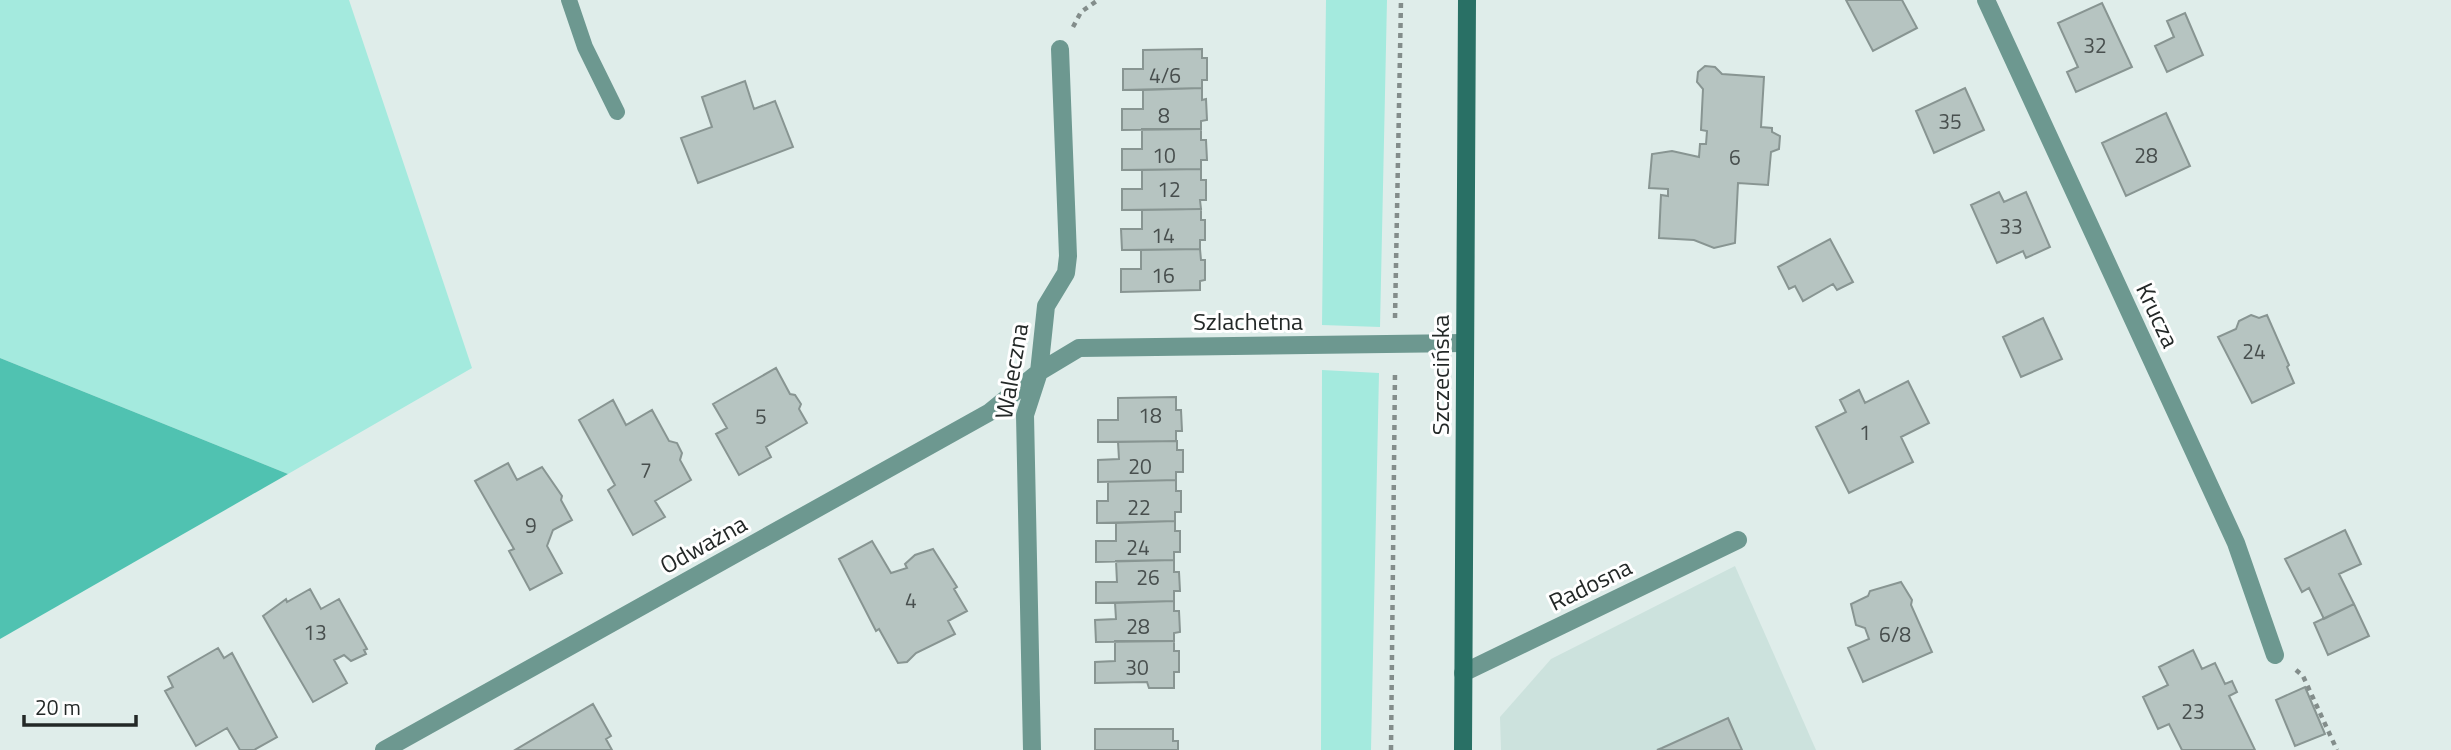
<svg xmlns="http://www.w3.org/2000/svg" width="2451" height="750" viewBox="0 0 2451 750" font-family="'Titillium Web',sans-serif">
  <style>
    .built { fill: #cce2dd }
    .green { fill: #a4eade }
    .forest { fill: #50c2b1 }
    .building { fill: #b6c4c1; stroke: #889592; stroke-width: 2 }
    .lines { fill: none; stroke-linecap: round; stroke-linejoin: round }
    .path { stroke: #838d8b; stroke-width: 4.5; stroke-dasharray: 5 5; stroke-linecap: butt }
    .service { stroke: #6d9890; stroke-width: 16 }
    .minor { stroke: #6d9890; stroke-width: 18 }
    .secondary { stroke: #297065; stroke-width: 18 }
    .labels { text-anchor: middle; dominant-baseline: central; stroke-width: 6; stroke-linejoin: round; paint-order: stroke }
    .number-label { font-size: 21px; fill: #484f4e }
    .street-label { font-size: 24px; fill: #232827; stroke: #fff }
  </style>
  <rect width="100%" height="100%" fill="#dfedea"/>
  <!-- built -->
  <path class="built" d="M1735 566 1816 750H1501L1500 717 1551 659Z"/>
  <!-- green -->
  <path class="green" d="M0 0H349L472 368 288 474 0 358Z
    M1326 0H1387L1380 327 1322 325Z
    M1322 370 1379 373 1371 750H1321Z"/>
  <!-- forest -->
  <path class="forest" d="M0 358 288 474 0 639Z"/>
  <!-- building -->
  <path class="building" d="M1846 0H1902L1917 28 1873 51Z
    M2102 3 2132 67 2076 92 2067 72 2078 67 2058 23Z
    M2185 13 2203 55 2167 72 2155 46 2174 37 2167 21Z
    M1202 49V58H1207V80H1202V88L1123 90V69H1143V50Z
    M1705 66 1715 67 1722 74 1764 77 1761 127 1772 128V132L1780 136 1779 149 1771 152 1768 185 1738 183 1735 243 1714 248 1694 240 1659 238 1661 195 1668 196V189L1649 188 1652 154 1672 151 1699 157 1700 144H1706L1707 131 1701 130 1703 89 1697 82 1698 72Z
    M745 81 754 109 775 101 793 147 698 183 681 138 712 127 702 97Z
    M1202 88V100L1206 99 1207 120 1201 121V129L1122 130V109H1143V90Z
    M1965 88 1984 130 1934 153 1916 111Z
    M2166 113 2190 166 2126 196 2102 143Z
    M1142 129H1201V140H1206L1207 160H1201V169L1122 170V149H1142Z
    M1201 169V180H1206V200H1200L1201 209 1122 210V189H1142V170Z
    M1999 192 2004 202 2026 192 2050 247 2026 258 2023 251 1997 263 1971 205Z
    M1201 209V220H1205V240H1200V249L1122 250 1121 229H1142V210Z
    M1830 239 1853 282 1837 290 1833 284 1803 301 1795 286 1789 289 1778 267Z
    M1200 249 1201 260H1205V280L1200 281V290L1121 292V269H1141V250Z
    M2251 315 2259 318 2267 315 2289 365 2287 367 2294 383 2252 403 2218 337 2236 329 2239 321Z
    M2043 318 2062 359 2021 377 2003 337Z
    M776 368 790 394 795 395 801 404 799 409 807 423 766 447 771 457 739 475 716 434 727 428 713 404Z
    M1908 381 1929 423 1901 437 1913 462 1849 493 1816 427 1846 412 1840 400 1859 390 1865 403Z
    M1176 397V410H1181L1182 431H1176V441L1098 442V420H1118V398Z
    M613 400 626 425 652 410 669 441 677 443 682 453 680 460 691 480 655 501 665 517 633 535 608 490 615 485 579 420Z
    M1177 441V450H1183V472H1176V480L1098 482V460L1119 459 1118 442Z
    M508 463 517 480 542 467 562 496 561 500 572 520 553 530 547 546 562 573 530 590 509 551 514 549 475 481Z
    M1176 480V491H1181V512H1175V521L1097 523V501H1108V482H1098Z
    M1175 521V531H1180V552H1174V560L1096 562V541H1116V523Z
    M2345 530 2361 564 2339 574 2354 604 2324 619 2309 588 2302 592 2285 559Z
    M872 541 891 573 907 568 905 564 915 555 933 549 957 587 954 589 967 611 948 621 955 634 916 653 907 662 898 663 879 629 876 631 839 559Z
    M1174 560V572H1179L1180 591H1174V601L1096 603V582H1117L1116 561Z
    M1901 582 1912 600 1911 605 1932 652 1863 682 1848 648 1869 639 1865 628 1856 625 1851 604 1868 596 1870 591Z
    M310 589 321 609 339 599 367 649 364 650 366 654 351 661 344 655 334 660 347 683 313 702 263 616 286 599 287 602Z
    M1174 601V611H1179L1180 632 1174 633V641L1096 642 1095 620 1116 619 1115 603Z
    M2354 604 2369 636 2328 655 2314 623Z
    M1115 641H1174V651H1179V672H1174V688H1149L1147 682 1095 683V662L1115 661Z
    M218 648 224 658 232 653 277 737 254 750H240L227 728 196 746 165 691 173 687 168 677Z
    M2193 650 2202 669 2215 663 2225 684 2232 681 2237 692 2229 696 2255 750H2182L2169 724 2158 729 2143 697 2168 685 2159 667Z
    M2305 687 2325 734 2295 746 2276 700Z
    M593 704 611 736 606 739 612 750H515Z
    M1728 718 1742 750H1657L1662 748Z
    M1095 729H1173V741H1178V750H1095Z"/>
  <g class="lines">
    <!-- path -->
    <path class="path" d="M1073 27 1081 12 1098 0
      M1395 318 1401 0
      M2296 670 2303 676 2337 750
      M1391 750 1395 372"/>
    <!-- service -->
    <path class="service" d="M569 0 585 47 617 112"/>
    <!-- minor -->
    <path class="minor" d="M1986 0 2236 543 2275 655
      M1463 673 1738 540
      M384 750 990 412 1039 372 1079 348 1464 343
      M1032 750 1025 415 1039 372 1046 306 1066 273 1068 256 1060 49"/>
    <!-- secondary -->
    <path class="secondary" d="M1463 750 1467 0"/>
  </g>
  <g class="labels">
    <!-- number labels -->
    <g class="number-label">
      <text x="2095" y="45">32</text>
      <text x="1165" y="75">4/6</text>
      <text x="1164" y="115">8</text>
      <text x="1950" y="121">35</text>
      <text x="1164" y="155">10</text>
      <text x="2146" y="155">28</text>
      <text x="1735" y="157">6</text>
      <text x="1169" y="189">12</text>
      <text x="2011" y="226">33</text>
      <text x="1163" y="235">14</text>
      <text x="1163" y="275">16</text>
      <text x="2254" y="351">24</text>
      <text x="1150" y="415">18</text>
      <text x="761" y="416">5</text>
      <text x="1865" y="432">1</text>
      <text x="1140" y="466">20</text>
      <text x="646" y="470">7</text>
      <text x="1139" y="507">22</text>
      <text x="531" y="525">9</text>
      <text x="1138" y="547">24</text>
      <text x="1148" y="577">26</text>
      <text x="911" y="600">4</text>
      <text x="1138" y="626">28</text>
      <text x="315" y="632">13</text>
      <text x="1895" y="634">6/8</text>
      <text x="1137" y="667">30</text>
      <text x="2193" y="711">23</text>
    </g>
    <!-- street labels -->
    <g class="street-label">
      <text transform="translate(2158 315) rotate(65)">Krucza</text>
      <text x="1248" y="321">Szlachetna</text>
      <text transform="translate(1011 371) rotate(-80)">Waleczna</text>
      <text transform="translate(1440 375) rotate(-90)">Szczecińska</text>
      <text transform="translate(703 544) rotate(-29)">Odważna</text>
      <text transform="translate(1590 584) rotate(-26)">Radosna</text>
    </g>
  </g>
  <!-- scale -->
  <path d="M24 715v10h112v-10" fill="none" stroke="#232827" stroke-width="3.5"/>
  <text x="35" y="715" font-size="21" fill="#232827" stroke="#ffffff" stroke-width="5" paint-order="stroke">20 m</text>
</svg>
